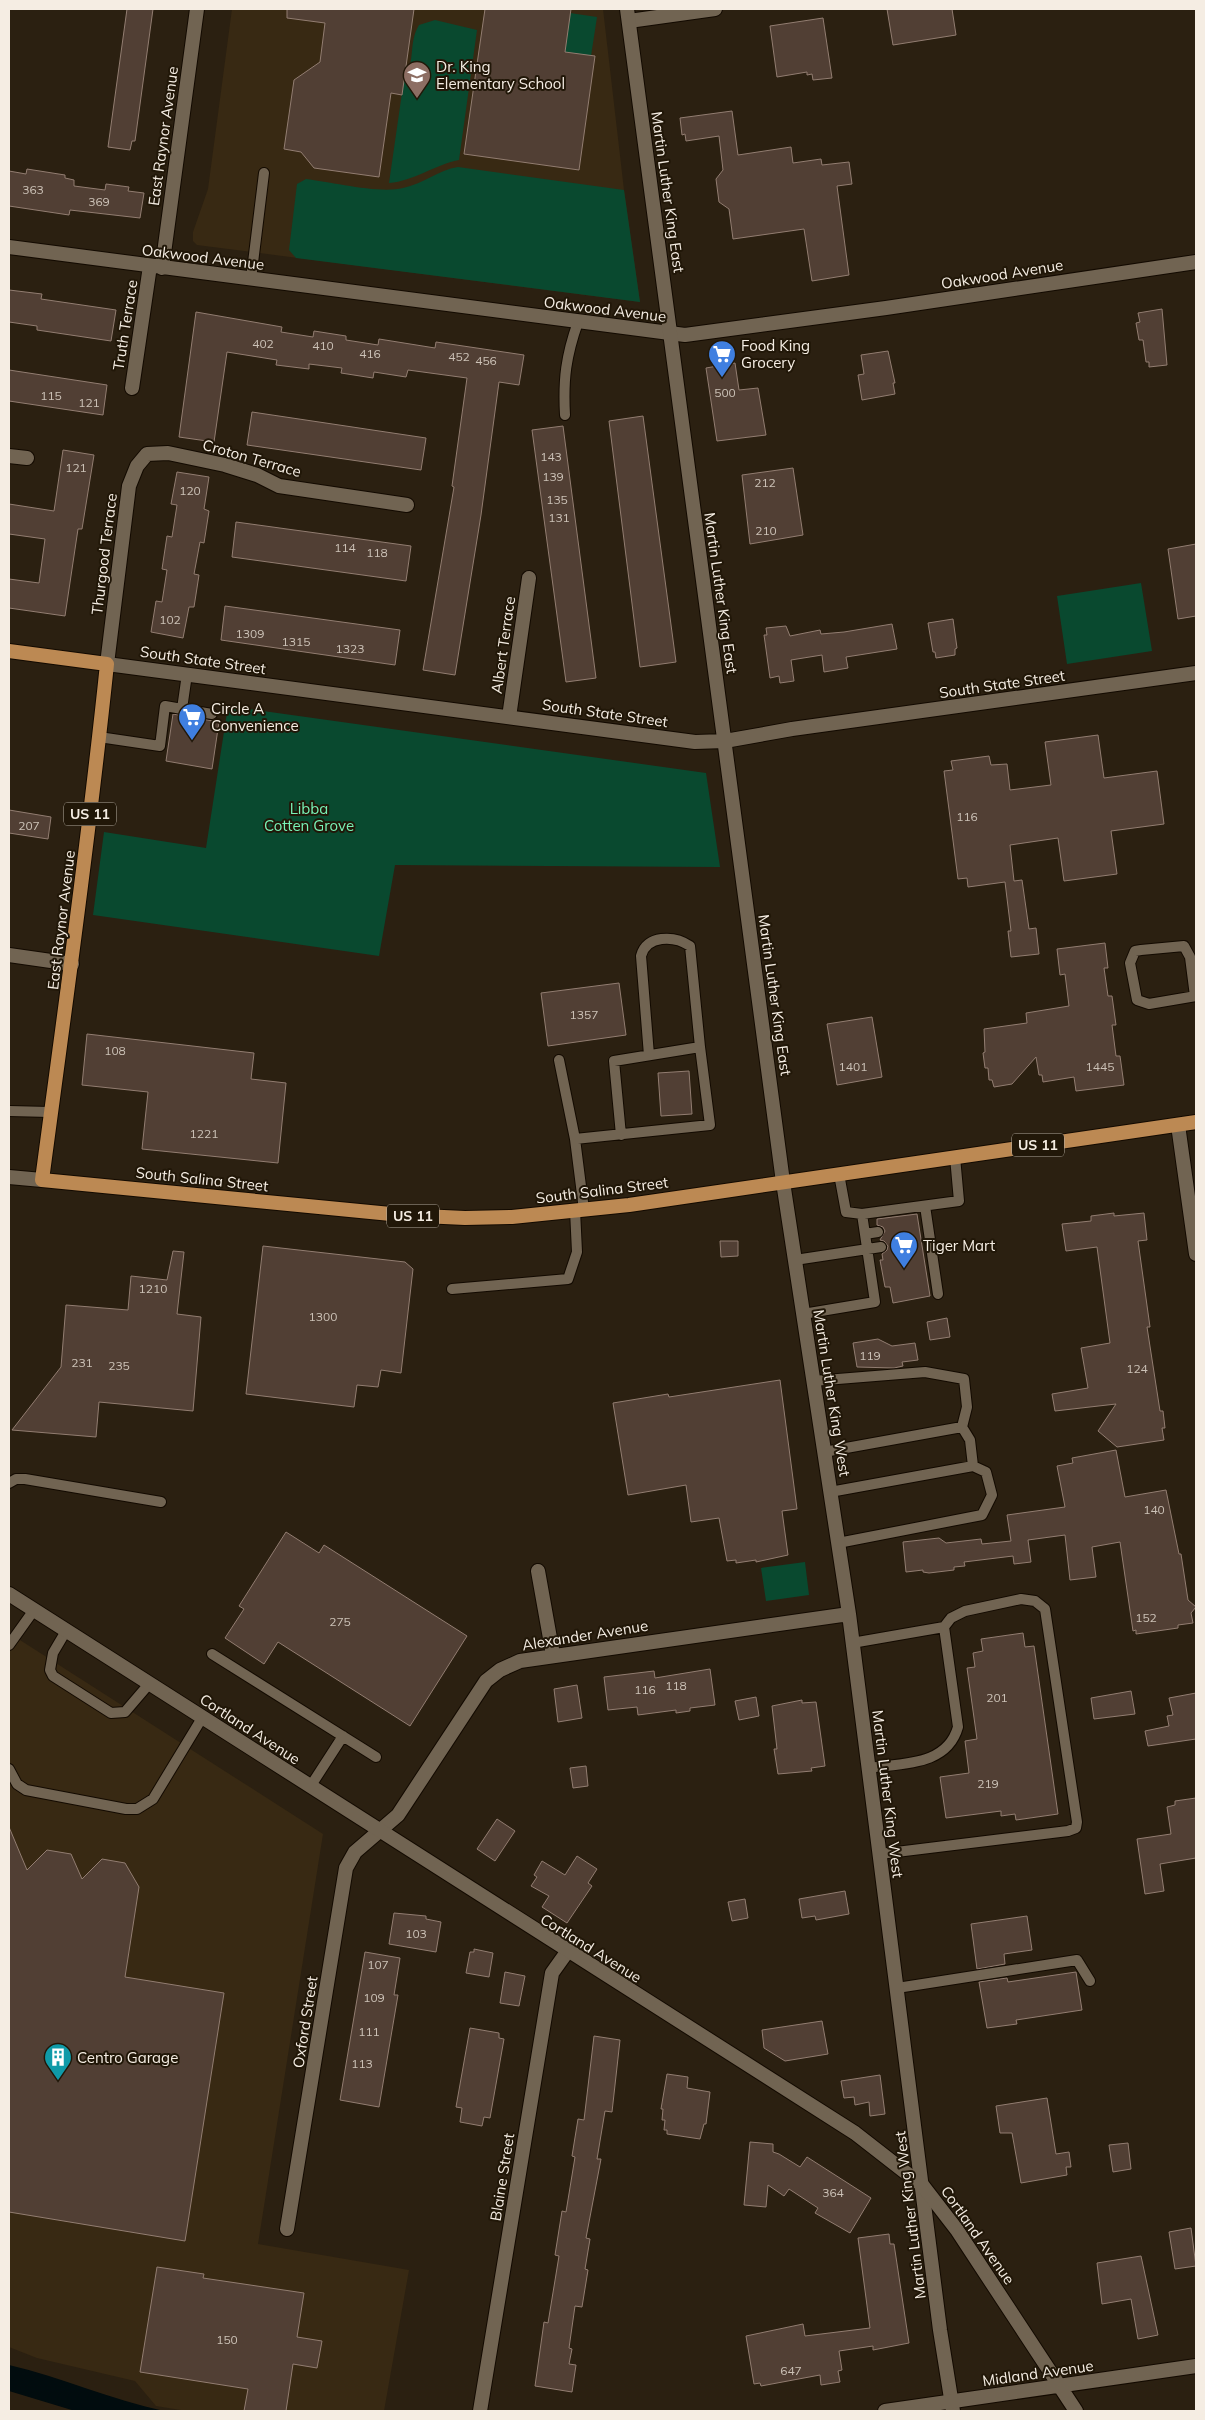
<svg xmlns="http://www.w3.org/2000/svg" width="1205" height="2420" viewBox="0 0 1205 2420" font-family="Mulish,sans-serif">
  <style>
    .built { fill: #382913 }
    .green { fill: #09492f }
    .water { fill: #010c0e }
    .building { fill: #513f34; stroke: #927d71 }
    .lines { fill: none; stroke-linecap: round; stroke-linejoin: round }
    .service-casing { stroke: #130a00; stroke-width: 12 }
    .minor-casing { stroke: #130a00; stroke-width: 16 }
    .tertiary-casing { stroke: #130a00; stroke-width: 16 }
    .secondary-casing { stroke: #130a00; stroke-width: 16 }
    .primary-casing { stroke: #130a00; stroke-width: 16 }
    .service { stroke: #716452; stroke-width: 10 }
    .minor { stroke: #716452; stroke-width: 14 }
    .tertiary { stroke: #716452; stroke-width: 14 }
    .secondary { stroke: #716452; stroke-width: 14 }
    .primary { stroke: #bc8953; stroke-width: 14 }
    .labels { text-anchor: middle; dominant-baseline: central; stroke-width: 4; stroke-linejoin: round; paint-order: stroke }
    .number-label { font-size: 12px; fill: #ccc2b7 }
    .shield { fill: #211708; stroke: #b5ada1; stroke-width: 1 }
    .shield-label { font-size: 14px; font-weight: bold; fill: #f5ede3 }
    .poi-label { font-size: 15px; fill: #f5ede3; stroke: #211708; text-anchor: start }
    .street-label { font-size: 15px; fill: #f5ede3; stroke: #211708 }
    .park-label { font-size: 15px; fill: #78f2b7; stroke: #211708 }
  </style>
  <rect width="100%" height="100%" fill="#2b2011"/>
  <!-- built -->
  <path class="built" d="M232 9H603L624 190 640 302 197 245 193 241V232L208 189Z
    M9 1633 323 1834 258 2244 409 2270 384 2411H187L156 2406 135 2381 37 2358 9 2347Z"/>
  <!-- green -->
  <path class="green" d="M570 13 597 17 591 56 565 52Z
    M435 20 477 30 459 160C434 165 414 181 389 183L404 79C416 62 408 43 419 25Z
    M458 167 624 190 640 302 296 258 289 250 297 184 306 179C332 182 379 194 403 188 423 184 438 170 458 167Z
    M1141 583 1152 651 1067 664 1057 596Z
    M228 706 706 773 720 867 395 865 379 956 93 915 104 832 206 848Z
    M805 1562 809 1595 766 1601 761 1568Z"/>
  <!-- water -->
  <path class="water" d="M9 2365C62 2377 111 2400 164 2411H75L9 2391Z"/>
  <!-- building -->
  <path class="building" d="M127 9H153L135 141H132L130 150 108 147Z
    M287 9H414L402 95 391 93 379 177 314 168 301 152 284 149 294 80 320 62 325 23 287 18Z
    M485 9H571L565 52 595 56 579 170 464 154Z
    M887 9H952L956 35 893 45Z
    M823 18 832 78 813 80 812 74 807 75V72L777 77 770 26Z
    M732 111 738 155 791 147 793 163 821 159 822 165 849 162 852 184 837 186 849 275 812 281 804 229 733 239 729 209 719 202 716 179 723 170 719 136 686 141 685 134 682 135 680 118Z
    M27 169 65 175V178L74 180V186L105 190 106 184 129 187 128 191 144 193 140 218 70 210 69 215 9 206V171L26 174Z
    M9 290 42 294 41 299 116 310 111 341 37 330V326L9 322Z
    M1162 309 1167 365 1149 367V362H1146L1143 340H1139L1136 323 1140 322 1138 313Z
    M196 312 282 327 281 332 313 337 314 331 346 336V340L378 345 379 339 435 348 436 342 524 355 519 385 499 382 481 515 455 675 423 670 454 487 452 486 467 378 408 370 406 377 374 372 373 378 341 373 342 368 309 364V369L276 365 277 360 227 352 214 442 179 437Z
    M888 351 895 383H893L895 394 862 400 858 375 864 374 861 355Z
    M735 363 739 390 758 388 766 435 717 441 706 368Z
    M9 370 107 385 103 415 9 401Z
    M252 412 426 438 421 470 247 445Z
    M643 416 676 662 640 667 609 421Z
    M563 426 596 678 566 682 532 430Z
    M63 450 94 455 82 529H78L65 616 9 608V579L39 583 45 539 9 534V504L54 511Z
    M793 468 803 535 750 544 742 475Z
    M177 472 209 477 204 509 209 511 204 543 200 542 194 574 199 575 194 607H189L183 638 151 632 156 601 162 602 167 570 162 569 167 536 172 537 177 505 171 504Z
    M236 522 411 546 406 581 232 557Z
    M1196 544V616L1178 619 1168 549Z
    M225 606 400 630 395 665 221 640Z
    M953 619 957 648 955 649V655L936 658 935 652H933L928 623Z
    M892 624 897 649 846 657 848 668 824 672 822 655 791 660 794 681 780 683 779 676 770 678 764 635H767L766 628 786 626 790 636 820 630 821 634 844 632Z
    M173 714 219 722 212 769 166 761Z
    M1098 735 1104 778 1157 771 1164 824 1111 831 1117 874 1064 881 1058 838 1010 845 1014 881 1022 880 1029 929 1036 928 1039 954 1011 957 1008 931H1011L1005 882 968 887 967 878 958 879 944 771 953 770 951 761 989 756 991 765 1007 764 1010 790 1051 785 1045 742Z
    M9 810 51 817 48 839 9 833Z
    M1105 943 1108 968H1104L1108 996H1112L1116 1025H1112L1116 1056H1120L1124 1085 1076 1091 1074 1077 1043 1082 1042 1075H1039L1036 1057 1012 1084 994 1087 992 1080H989L988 1068H985L983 1053 985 1052 984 1029 1027 1023 1026 1013 1069 1006 1065 974 1060 975 1057 949Z
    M619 983 626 1035 548 1046 541 993Z
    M872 1017 882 1077 837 1085 827 1024Z
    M87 1034 254 1053 251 1079 286 1083 278 1163 142 1149 148 1092 82 1085Z
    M689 1071 692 1114 661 1116 658 1073Z
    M1114 1213V1216L1144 1213 1147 1240 1138 1241 1150 1327H1147L1160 1411H1163L1165 1428H1162L1164 1440 1117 1447 1098 1431 1116 1404 1055 1411 1052 1394 1088 1388 1081 1348 1110 1343 1097 1247 1066 1251 1062 1224 1091 1221V1216Z
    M917 1214 930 1296 893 1303 890 1287H885L880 1260H883L882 1254 887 1250 888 1246 884 1241 880 1240 885 1231 883 1227 877 1225V1219Z
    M720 1241H738V1256L721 1257Z
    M263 1246 405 1262 413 1269 401 1373 381 1370 378 1387 357 1385 354 1407 246 1394Z
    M173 1251 184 1252 177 1314 201 1317 193 1411 99 1402 96 1437 12 1430 61 1367 66 1305 128 1310 131 1276 167 1280Z
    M947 1318 950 1337 930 1340 927 1322Z
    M878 1339 892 1346 915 1343 918 1360 902 1362 903 1366 894 1368 857 1367 853 1343Z
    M780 1380 797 1509 782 1511 788 1555 756 1562V1560L736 1563V1560L727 1561 719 1518 691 1522 686 1485 628 1495 613 1403 668 1394 669 1397Z
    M1116 1450 1125 1497 1166 1490 1179 1554H1181L1188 1600 1196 1607 1191 1613 1193 1623 1178 1625V1628L1136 1634V1630L1133 1631 1120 1542 1092 1547 1096 1577 1070 1580 1065 1535 1028 1540 1031 1562 1014 1564 1013 1556 964 1562 965 1566 954 1567V1570L929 1573 923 1572V1570L906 1572 903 1542 939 1538 946 1543 981 1539 982 1544 1011 1541 1007 1515 1065 1507 1057 1466 1073 1463 1072 1458Z
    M286 1532 319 1553 324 1545 467 1636 410 1726 278 1642 264 1664 225 1638 244 1609 239 1606Z
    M1023 1633 1025 1647 1034 1646 1058 1814 1016 1820 1015 1814 1001 1816V1811L946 1818 940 1777 969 1773 965 1741 977 1739 967 1668 975 1667 973 1653 983 1651 981 1639Z
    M710 1669 715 1705 690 1708V1711L676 1713V1710L638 1715 637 1707 608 1710 604 1677 654 1671 655 1678Z
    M577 1685 582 1718 558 1722 554 1689Z
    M1131 1691 1135 1714 1094 1719 1091 1698Z
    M1196 1693V1739L1148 1746 1145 1731 1169 1726 1167 1716 1173 1715 1169 1698Z
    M756 1697 759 1716 739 1720 735 1701Z
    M802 1700V1703L816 1702 825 1766 811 1768 812 1771 778 1774 774 1749H777L772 1706Z
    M586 1766 588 1786 573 1788 570 1768Z
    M1196 1798V1858L1160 1864 1164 1891 1145 1894 1137 1839 1171 1834 1167 1807 1175 1805V1801Z
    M497 1819 515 1831 495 1861 477 1849Z
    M9 1827 27 1870 47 1850 71 1854 82 1879 102 1859 125 1863 139 1887 125 1977 224 1993 185 2241 9 2212Z
    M577 1856 597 1869 588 1883 592 1886 567 1923 542 1907 549 1896 531 1886 537 1877 534 1875 542 1861 565 1875Z
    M845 1891 849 1914 816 1920 815 1916 802 1918 799 1899Z
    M745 1899 748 1918 732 1921 728 1902Z
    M394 1913 426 1916V1919L441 1922 436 1952 389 1944Z
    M1027 1916 1032 1950 1004 1954 1005 1964 977 1969 971 1924Z
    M474 1949 493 1953 489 1977 466 1973 470 1952H474Z
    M365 1952 400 1958 394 1995H398L379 2107 340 2100Z
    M505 1972 525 1976 519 2006 500 2003Z
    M1076 1972 1082 2010 1016 2020 1017 2024 987 2028 979 1982 1007 1978 1008 1982Z
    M822 2021 828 2054 785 2061 764 2048 762 2030Z
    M470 2028 499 2033V2038L504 2039 490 2118 484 2117 482 2126 460 2122 462 2108 456 2107Z
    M594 2036 620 2040 612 2112 605 2111 597 2159H601L586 2238 590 2239 585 2269 588 2270 582 2307 575 2306 569 2348 572 2349 569 2364 576 2365 572 2392 535 2386 544 2322 548 2323 559 2256 555 2255 562 2211 566 2212 575 2157 572 2156 578 2119 584 2120Z
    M667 2074 688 2077 687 2088 710 2092 706 2124H704L700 2139 667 2134V2130H664L665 2120H662L663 2109H661Z
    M880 2075 885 2114 870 2116 869 2102 855 2105 854 2097 844 2098 841 2081Z
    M1047 2098 1056 2154 1069 2152 1071 2167H1066L1067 2175 1021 2183 1012 2133H1000L996 2106Z
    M750 2142 773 2144V2152L779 2154 800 2167 807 2157 871 2198 850 2233 815 2213 818 2208 789 2189 784 2196 768 2185 766 2207 744 2205Z
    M1128 2143 1131 2169 1113 2172 1109 2145Z
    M1191 2228 1196 2266 1175 2269 1169 2232Z
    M889 2234 890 2244H894L909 2343 873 2350V2346L839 2351 842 2370 838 2371 840 2382 821 2385 820 2375 761 2386 760 2383 754 2384 746 2336 803 2324 805 2336 870 2328 858 2238Z
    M1141 2256 1158 2335 1138 2339 1131 2299 1102 2304 1097 2263Z
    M157 2267 204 2274 203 2278 304 2293 297 2337 322 2341 317 2368 293 2364 286 2411H244L248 2389 140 2372Z"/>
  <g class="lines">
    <!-- service casing -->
    <g class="service-casing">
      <path id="service" d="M251 279 264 173
        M565 415C563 379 566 356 578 322
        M182 709 212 714
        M99 737 160 746 165 706 182 709 187 674
        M1195 996 1190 957 1184 946 1141 950 1135 951 1130 963 1137 1000 1149 1004 1196 996
        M649 1055 641 956C646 935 674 935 690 946L700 1047
        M559 1060 575 1139 584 1210
        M9 1111 50 1112
        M575 1139 710 1125 700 1047 614 1061 621 1135
        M839 1174 846 1212 862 1214
        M925 1206 938 1294
        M865 1234 878 1232
        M795 1260 881 1247
        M452 1289 568 1279 577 1252 575 1210
        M803 1314 875 1302 862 1214 959 1201 955 1157
        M813 1381 925 1372 964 1379 967 1407 962 1427
        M824 1452 962 1427 970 1440 973 1466
        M9 1483 16 1479H25L161 1502
        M830 1492 973 1466 986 1472 992 1495 982 1515 838 1543
        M66 1631 53 1653 50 1670 53 1676 111 1713 125 1712 149 1684
        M852 1643 944 1627
        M9 1645 34 1610
        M212 1654 376 1757
        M868 1768C903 1763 947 1766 958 1727L944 1627 951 1618 965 1611 1021 1599 1035 1601 1045 1609 1077 1822 1076 1828 1068 1831 880 1854
        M9 1769 17 1784 26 1790 126 1809H137L153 1799 202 1718
        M310 1787 343 1736
        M897 1988 1077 1960 1090 1981"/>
    </g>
    <!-- minor casing -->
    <g class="minor-casing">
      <path id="minor" d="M629 21 715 9
        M9 247 685 335 886 308 1196 262
        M162 268 197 9
        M132 388 150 266
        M9 456 27 458
        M107 664 129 486 137 466 147 454 168 453 225 465 257 475 279 486 407 505
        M509 717 529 578
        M9 955 72 964
        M1178 1125 1196 1254
        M783 1182 849 1614 940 2330 953 2411
        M538 1571 553 1655
        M287 2229 346 1868 355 1852 398 1815 486 1681 500 1670 520 1661 849 1614
        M480 2411 552 1973 567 1952"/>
    </g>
    <!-- tertiary casing -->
    <g class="tertiary-casing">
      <path id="tertiary" d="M627 9 783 1182
        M107 664 695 742 725 741 792 729 1196 673
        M9 1594 855 2133 923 2186 957 2230 1076 2411
        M885 2411 1196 2366"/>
    </g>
    <!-- secondary casing -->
    <g class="secondary-casing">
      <path id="secondary" d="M9 1177 42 1180"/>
    </g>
    <!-- primary casing -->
    <g class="primary-casing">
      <path id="primary" d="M9 651 107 664C89 836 65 1008 42 1180L401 1215 465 1218 512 1217 629 1205 1196 1122"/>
    </g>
    <!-- service -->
    <use href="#service" class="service"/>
    <!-- minor -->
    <use href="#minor" class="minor"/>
    <!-- tertiary -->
    <use href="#tertiary" class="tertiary"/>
    <!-- secondary -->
    <use href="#secondary" class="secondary"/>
    <!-- primary -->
    <use href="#primary" class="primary"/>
  </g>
  <!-- icons -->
  <defs>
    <g id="school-pin" transform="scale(1.4375)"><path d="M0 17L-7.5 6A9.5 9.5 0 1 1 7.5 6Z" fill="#8d6e63" stroke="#211708"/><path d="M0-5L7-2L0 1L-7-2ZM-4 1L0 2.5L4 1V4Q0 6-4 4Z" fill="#fff"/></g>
    <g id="supermarket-pin" transform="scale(1.4375)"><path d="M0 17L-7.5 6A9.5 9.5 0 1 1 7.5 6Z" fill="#3f7fe0" stroke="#211708"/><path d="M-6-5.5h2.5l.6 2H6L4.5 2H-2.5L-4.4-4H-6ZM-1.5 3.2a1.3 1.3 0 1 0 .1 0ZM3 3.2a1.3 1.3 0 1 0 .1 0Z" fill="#fff"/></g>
    <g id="building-pin" transform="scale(1.4375)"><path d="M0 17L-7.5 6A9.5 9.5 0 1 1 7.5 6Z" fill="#0f9aa8" stroke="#211708"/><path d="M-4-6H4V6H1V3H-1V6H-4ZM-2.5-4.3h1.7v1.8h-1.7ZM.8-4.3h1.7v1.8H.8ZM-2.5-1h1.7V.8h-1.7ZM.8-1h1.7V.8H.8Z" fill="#fff"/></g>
  </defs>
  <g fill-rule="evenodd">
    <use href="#school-pin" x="417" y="75"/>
    <use href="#supermarket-pin" x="722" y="354"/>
    <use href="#supermarket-pin" x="192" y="717"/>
    <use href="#supermarket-pin" x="904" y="1245"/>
    <use href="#building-pin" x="58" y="2057"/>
  </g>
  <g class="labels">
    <!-- number labels -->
    <g class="number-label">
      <text x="33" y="189">363</text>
      <text x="99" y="201">369</text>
      <text x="263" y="343">402</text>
      <text x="323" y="345">410</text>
      <text x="370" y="353">416</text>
      <text x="459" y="356">452</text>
      <text x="486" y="360">456</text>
      <text x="725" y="392">500</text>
      <text x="51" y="395">115</text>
      <text x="89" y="402">121</text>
      <text x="551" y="456">143</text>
      <text x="76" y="467">121</text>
      <text x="553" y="476">139</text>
      <text x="765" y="482">212</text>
      <text x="190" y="490">120</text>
      <text x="557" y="499">135</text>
      <text x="559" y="517">131</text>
      <text x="766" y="530">210</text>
      <text x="345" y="547">114</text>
      <text x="377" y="552">118</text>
      <text x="170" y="619">102</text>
      <text x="250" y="633">1309</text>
      <text x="296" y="641">1315</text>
      <text x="350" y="648">1323</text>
      <text x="967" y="816">116</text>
      <text x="29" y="825">207</text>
      <text x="584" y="1014">1357</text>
      <text x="115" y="1050">108</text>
      <text x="853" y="1066">1401</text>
      <text x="1100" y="1066">1445</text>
      <text x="204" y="1133">1221</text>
      <text x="153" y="1288">1210</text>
      <text x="323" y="1316">1300</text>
      <text x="870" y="1355">119</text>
      <text x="82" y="1362">231</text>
      <text x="119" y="1365">235</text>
      <text x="1137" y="1368">124</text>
      <text x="1154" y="1509">140</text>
      <text x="1146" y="1617">152</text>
      <text x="340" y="1621">275</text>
      <text x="676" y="1685">118</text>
      <text x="645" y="1689">116</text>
      <text x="997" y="1697">201</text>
      <text x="988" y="1783">219</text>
      <text x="416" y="1933">103</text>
      <text x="378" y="1964">107</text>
      <text x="374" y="1997">109</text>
      <text x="369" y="2031">111</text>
      <text x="362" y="2063">113</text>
      <text x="833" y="2192">364</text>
      <text x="227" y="2339">150</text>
      <text x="791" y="2370">647</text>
    </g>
    <!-- shield labels -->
    <g class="shield">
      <rect x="64" y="802.5" width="52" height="23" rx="4"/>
      <rect x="1012" y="1133.5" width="52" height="23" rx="4"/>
      <rect x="387" y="1204.5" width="52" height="23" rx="4"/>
    </g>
    <g class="shield-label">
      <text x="90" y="814">US 11</text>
      <text x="1038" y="1145">US 11</text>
      <text x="413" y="1216">US 11</text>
    </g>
    <!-- poi labels -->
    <g class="poi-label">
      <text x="436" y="66">Dr. King<tspan x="436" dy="17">Elementary School</tspan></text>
      <text x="741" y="345">Food King<tspan x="741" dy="17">Grocery</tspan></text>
      <text x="211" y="708">Circle A<tspan x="211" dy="17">Convenience</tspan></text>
      <text x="923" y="1245">Tiger Mart</text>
      <text x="77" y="2057">Centro Garage</text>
    </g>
    <!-- street labels -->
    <g class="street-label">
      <text transform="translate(163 136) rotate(-82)">East Raynor Avenue</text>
      <text transform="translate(668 192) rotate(82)">Martin Luther King East</text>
      <text transform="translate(203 257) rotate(7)">Oakwood Avenue</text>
      <text transform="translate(1002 274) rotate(-9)">Oakwood Avenue</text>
      <text transform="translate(605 309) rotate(7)">Oakwood Avenue</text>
      <text transform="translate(125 325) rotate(-81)">Truth Terrace</text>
      <text transform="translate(252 458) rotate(16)">Croton Terrace</text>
      <text transform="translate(104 554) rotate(-83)">Thurgood Terrace</text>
      <text transform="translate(721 593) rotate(82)">Martin Luther King East</text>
      <text transform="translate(503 645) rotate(-82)">Albert Terrace</text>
      <text transform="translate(203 660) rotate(8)">South State Street</text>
      <text transform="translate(1002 684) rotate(-8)">South State Street</text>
      <text transform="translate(605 713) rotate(8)">South State Street</text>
      <text transform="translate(61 920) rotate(-83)">East Raynor Avenue</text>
      <text transform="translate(775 995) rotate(82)">Martin Luther King East</text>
      <text transform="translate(202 1179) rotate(6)">South Salina Street</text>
      <text transform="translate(602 1190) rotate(-7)">South Salina Street</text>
      <text transform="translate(832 1393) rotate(81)">Martin Luther King West</text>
      <text transform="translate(585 1635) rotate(-9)">Alexander Avenue</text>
      <text transform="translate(250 1729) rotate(33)">Cortland Avenue</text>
      <text transform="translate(888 1794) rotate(83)">Martin Luther King West</text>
      <text transform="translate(591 1948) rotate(32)">Cortland Avenue</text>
      <text transform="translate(305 2022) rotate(-81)">Oxford Street</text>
      <text transform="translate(502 2177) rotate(-81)">Blaine Street</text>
      <text transform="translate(910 2215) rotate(-97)">Martin Luther King West</text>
      <text transform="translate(978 2235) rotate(55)">Cortland Avenue</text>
      <text transform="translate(1038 2373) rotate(-8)">Midland Avenue</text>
    </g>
    <!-- park labels -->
    <g class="park-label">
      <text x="309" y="808">Libba<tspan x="309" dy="17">Cotten Grove</tspan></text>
    </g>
  </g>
  <!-- border -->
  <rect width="1205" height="2420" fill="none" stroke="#f5ede3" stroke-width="20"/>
</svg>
